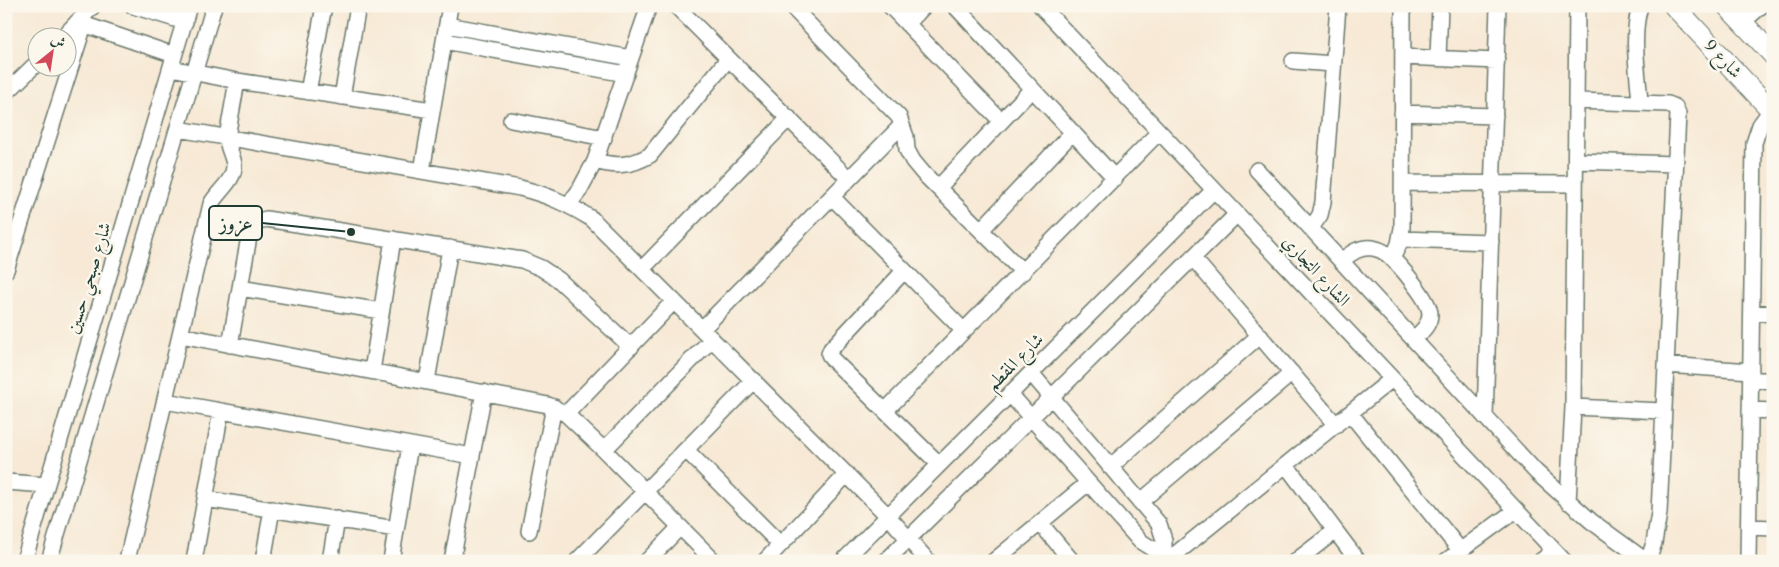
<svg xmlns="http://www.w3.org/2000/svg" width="1779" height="567" viewBox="0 0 1779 567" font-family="Cardo,Amiri,serif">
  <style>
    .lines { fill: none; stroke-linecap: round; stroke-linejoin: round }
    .minor-casing { stroke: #6b796c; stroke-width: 18 }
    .major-casing { stroke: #6b796c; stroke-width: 22 }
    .minor { stroke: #fff; stroke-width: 15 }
    .major { stroke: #fff; stroke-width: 20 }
    .labels { text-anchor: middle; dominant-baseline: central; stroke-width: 5; stroke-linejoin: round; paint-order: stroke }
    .street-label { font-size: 18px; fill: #1f3d34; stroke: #fbf7ec }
    .leader { fill: none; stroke: #1f3d34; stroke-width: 2 }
    .callout-dot { fill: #1f3d34; stroke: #fbf7ec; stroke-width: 2 }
    .callout { fill: #fbf7ec; stroke: #1f3d34; stroke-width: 2 }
    .callout-label { font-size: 19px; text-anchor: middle; font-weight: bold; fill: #1f3d34 }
  </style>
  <rect width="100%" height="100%" fill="#fbf7ec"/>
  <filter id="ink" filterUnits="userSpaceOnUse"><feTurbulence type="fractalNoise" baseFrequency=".02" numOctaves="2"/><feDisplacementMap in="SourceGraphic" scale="10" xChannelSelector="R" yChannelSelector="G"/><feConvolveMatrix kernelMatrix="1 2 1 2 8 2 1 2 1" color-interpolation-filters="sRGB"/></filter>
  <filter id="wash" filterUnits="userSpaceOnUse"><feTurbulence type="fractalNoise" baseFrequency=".0096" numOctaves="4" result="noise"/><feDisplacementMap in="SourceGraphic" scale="20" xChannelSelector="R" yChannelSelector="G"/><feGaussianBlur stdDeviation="1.12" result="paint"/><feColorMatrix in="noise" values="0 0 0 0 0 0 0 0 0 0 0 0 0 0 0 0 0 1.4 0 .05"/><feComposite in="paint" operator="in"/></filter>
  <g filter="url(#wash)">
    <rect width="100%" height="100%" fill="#f7e9d5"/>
  </g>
  <g filter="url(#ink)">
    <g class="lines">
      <!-- minor casing -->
      <g class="minor-casing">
        <path id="minor" d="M133 6 185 22
          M676 6 849 179
          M791 6 899 117 906 137 907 150 913 161 923 173 1023 272
          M890 6 1001 121
          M955 6 1115 178
          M1041 6 1564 561
          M77 22 174 55
          M1743 22 1761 6
          M907 24 924 6
          M447 25 631 58
          M62 38 93 6
          M444 41 626 74
          M1403 57 1497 61
          M1438 58 1440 6
          M1293 61 1333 64
          M171 68 237 81 432 110
          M308 92 324 6
          M6 93 38 62
          M342 97 358 6
          M1576 101 1668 104 1675 107 1678 114 1659 513 1654 543 1648 561
          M1640 103C1638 71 1631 37 1640 6
          M1402 113 1495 116
          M511 120 604 138
          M178 129 520 188C548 195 568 204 592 219L888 516 928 561
          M595 161C616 167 631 166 650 155L728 59
          M1576 161 1676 164
          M1257 170 1536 472 1591 521 1646 561
          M422 171 450 6
          M1402 183 1575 184
          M938 188 1032 89
          M832 197 964 331
          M569 204 579 191 595 161 649 6
          M1311 228 1320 215 1323 202 1338 6
          M981 230 1073 132
          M1400 239 1491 242
          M1193 258 1336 425
          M1392 259 1399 244 1402 228 1403 6
          M1341 261C1351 253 1360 246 1373 248 1378 249 1383 251 1387 254 1398 263 1430 300 1430 314 1430 325 1421 332 1414 339
          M642 269 789 118
          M6 270 84 25
          M904 271 831 349 829 354 831 358 939 464
          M240 288 381 311
          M1752 312 1773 314
          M702 329 902 125
          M180 335 548 405 566 414 604 450 714 561
          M230 345 250 231 256 222 266 219 522 260 541 268 559 280 631 347
          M1666 365 1751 371
          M372 371 393 239
          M1031 373 1159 524 1164 540V551
          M1751 379 1773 381
          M427 381 450 248
          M1010 394 1140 541 1151 548 1164 551
          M165 401 472 456
          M1573 407 1663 411
          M1750 410 1773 411
          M885 411 1159 132
          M1350 413 1460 550
          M566 414 674 301
          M1485 417 1498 6
          M604 450 712 339
          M686 450 780 544
          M1286 465 1358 561
          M1110 467 1260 335
          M6 482 46 485
          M205 499 396 529
          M1140 502 1292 373
          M1568 502 1573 407 1577 6
          M1040 523 1072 561
          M1749 527 1773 528
          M529 531 554 407
          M24 561 189 6
          M49 561 214 6
          M129 561 128 556 211 204C218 191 235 180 234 165 233 155 227 148 227 137L237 81
          M194 561 221 411
          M263 561 272 509
          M330 561 337 519
          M391 561 410 445
          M452 561 484 392
          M577 561 754 380
          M647 561 680 527
          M765 561 847 474
          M843 561 1214 190
          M886 561 1237 214
          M994 561 1088 483
          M1167 561 1392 379
          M1296 561 1335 531
          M1446 561 1516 510
          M1541 561 1554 551
          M1748 561 1754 143 1760 125 1771 110"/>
      </g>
      <!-- major casing -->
      <g class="major-casing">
        <path id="major" d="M1674 6 1773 112
          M1727 6 1773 55"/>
      </g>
      <!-- minor -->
      <use href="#minor" class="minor"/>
      <!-- major -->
      <use href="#major" class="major"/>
    </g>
  </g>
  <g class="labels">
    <!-- street labels -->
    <g class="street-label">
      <text transform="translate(1723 59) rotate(47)">شارع 9</text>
      <text transform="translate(1316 271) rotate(47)">الشارع التجاري</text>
      <text transform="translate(89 278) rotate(-73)">شارع صبحي حسين</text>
      <text transform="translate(1015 362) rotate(-45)">شارع المقطم</text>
    </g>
  </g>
  <!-- callouts -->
  <path class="leader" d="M351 232L262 223"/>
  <circle class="callout-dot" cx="351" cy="232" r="5"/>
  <rect class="callout" x="209" y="206" width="53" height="34" rx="5"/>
  <g class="callout-label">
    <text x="236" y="230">عزوز</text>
  </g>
  <!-- margin -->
  <rect width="1779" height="567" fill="none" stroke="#fbf7ec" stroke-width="25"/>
  <!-- north arrow -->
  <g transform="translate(52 52) rotate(30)"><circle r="24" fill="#fbf7ec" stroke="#a3ada2"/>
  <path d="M0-4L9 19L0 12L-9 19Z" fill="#d1495b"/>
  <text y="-8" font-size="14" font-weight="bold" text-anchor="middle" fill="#1f3d34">ش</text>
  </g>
</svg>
